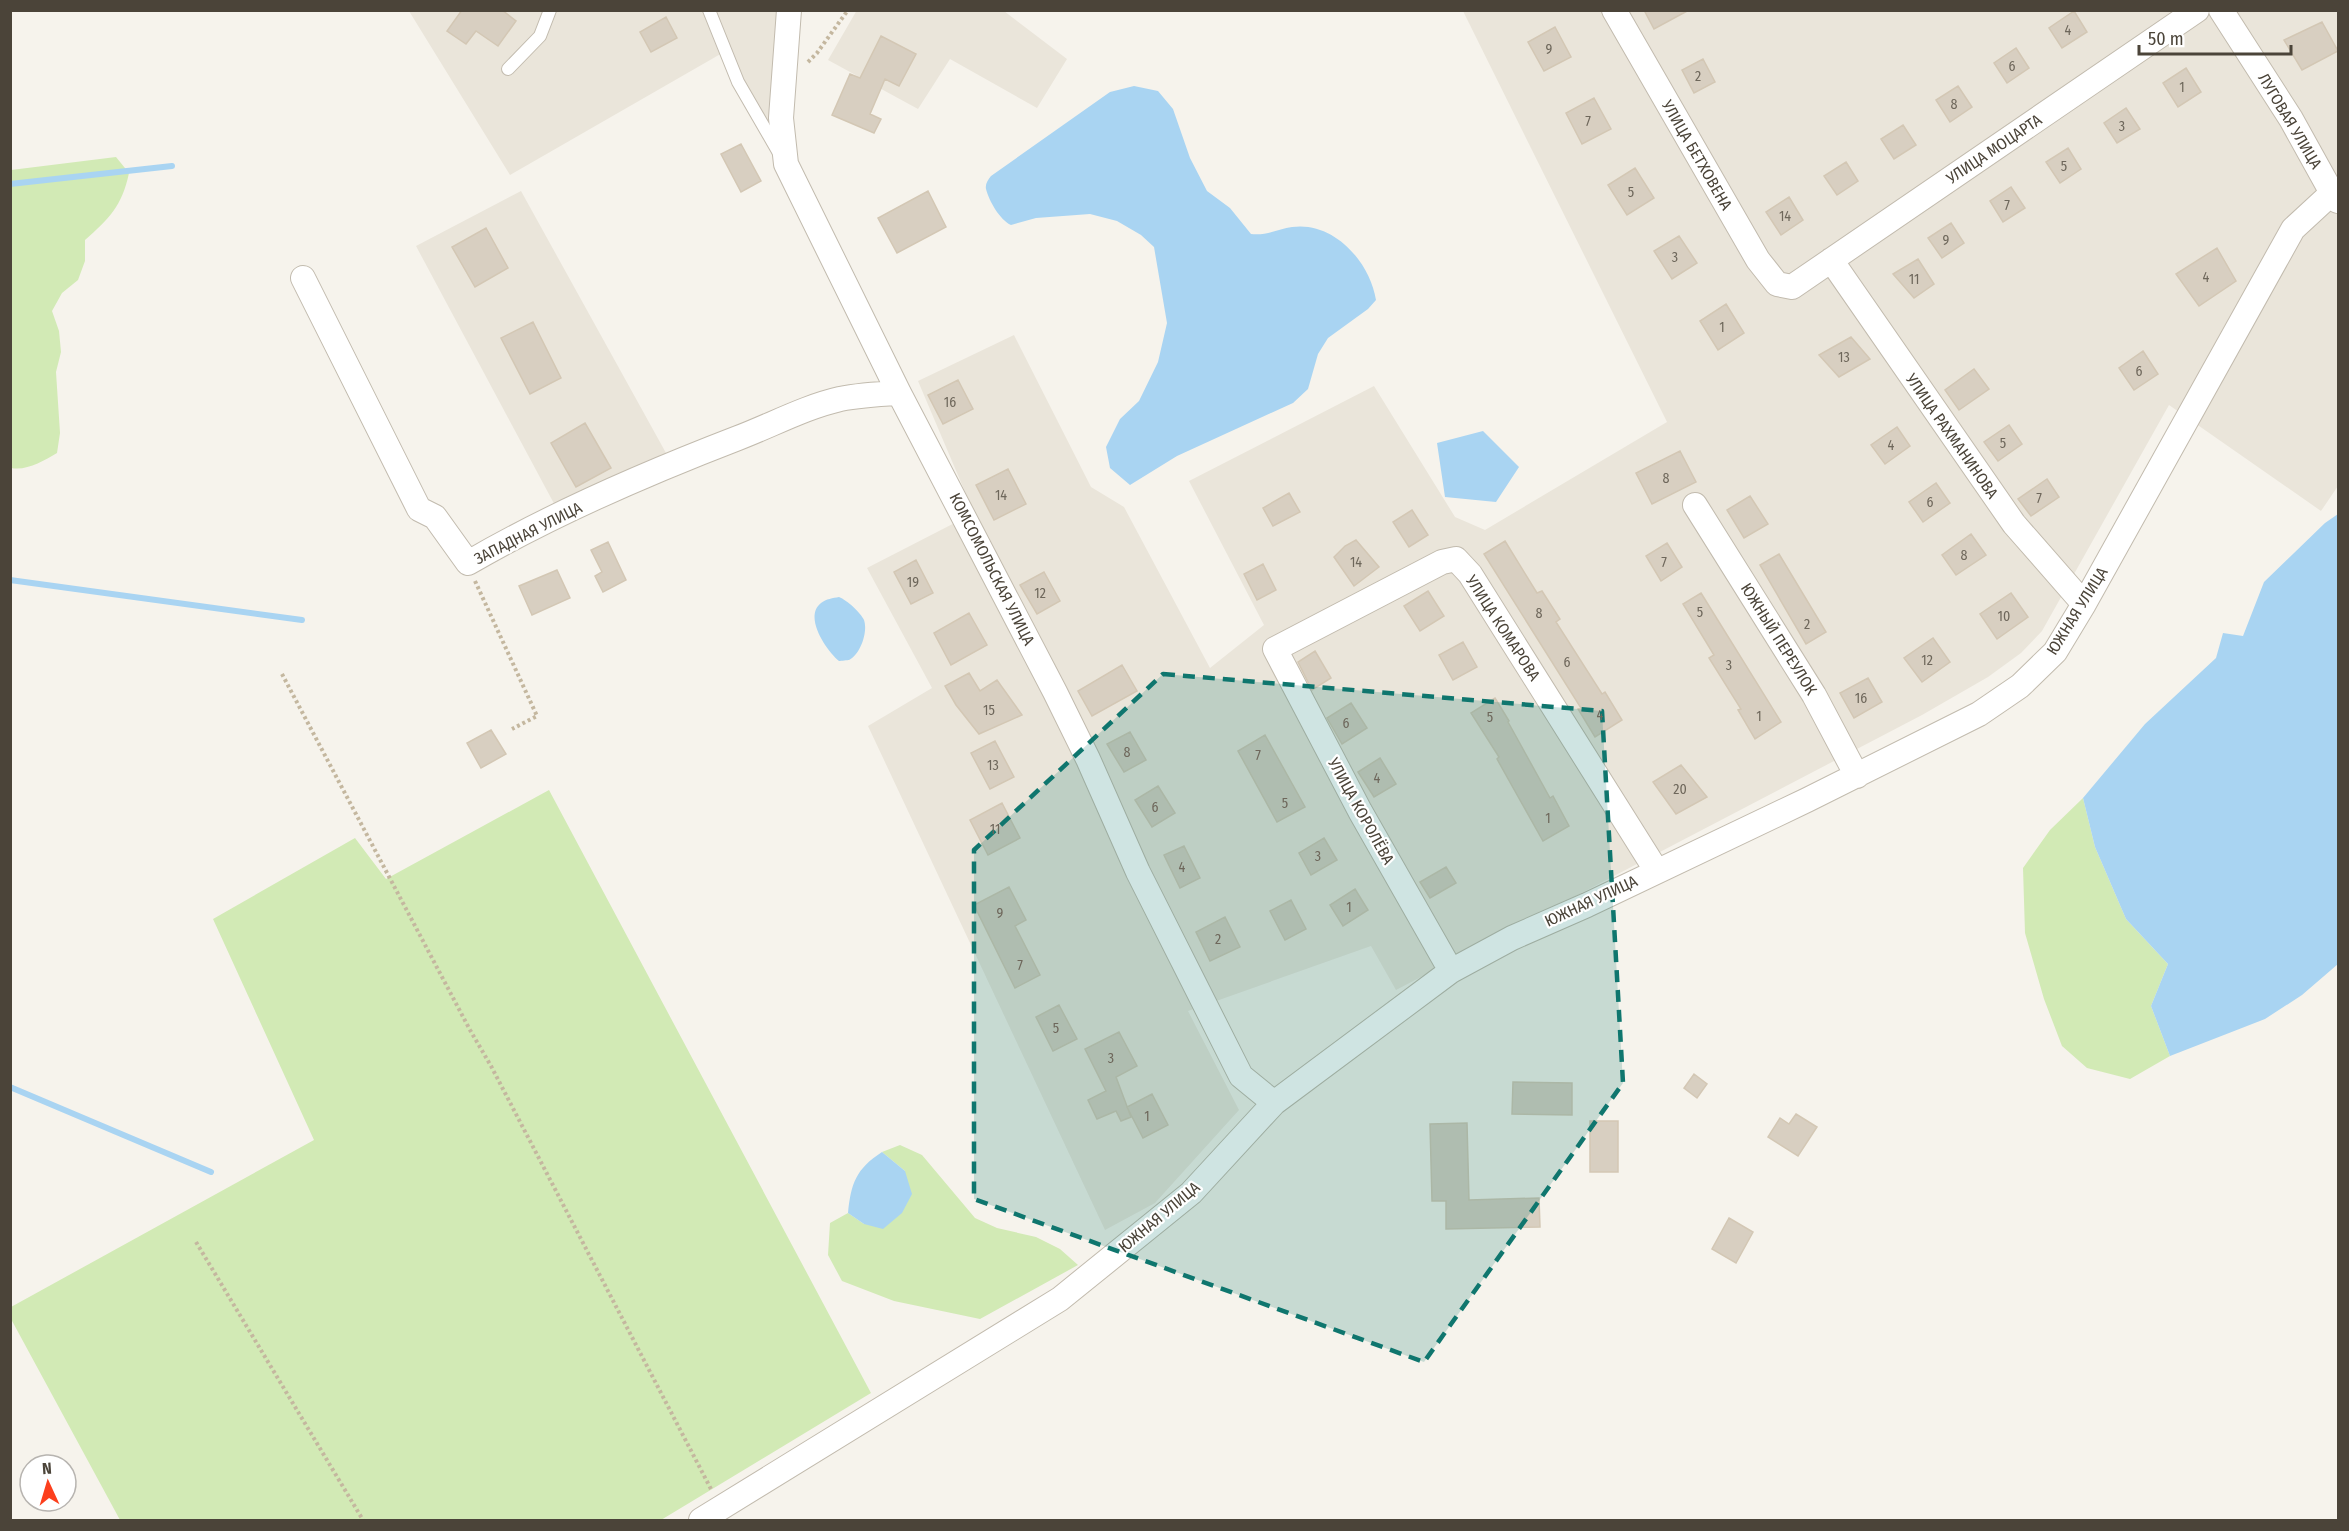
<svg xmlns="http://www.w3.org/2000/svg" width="2349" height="1531" viewBox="0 0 2349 1531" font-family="'Fira Sans Condensed',sans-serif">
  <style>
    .residential { fill: #eae5da }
    .green { fill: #d2eab5 }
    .water { fill: #a9d4f2 }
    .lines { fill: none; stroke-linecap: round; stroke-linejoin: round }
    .stream { stroke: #a9d4f2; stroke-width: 6 }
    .building { fill: #d8cfc1; stroke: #d3c7b4; stroke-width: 1.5 }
    .lane-casing { stroke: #c2bbae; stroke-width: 14 }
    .street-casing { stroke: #c2bbae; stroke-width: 26 }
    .path { stroke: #c4b79f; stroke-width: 4; stroke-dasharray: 3 3; stroke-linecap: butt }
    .lane { stroke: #fff; stroke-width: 12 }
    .street { stroke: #fff; stroke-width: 24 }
    .marked { fill: #0f766e; fill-opacity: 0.2; stroke: #0f766e; stroke-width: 4.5; stroke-dasharray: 12 8; stroke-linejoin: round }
    .labels { text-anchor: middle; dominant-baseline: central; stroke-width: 4.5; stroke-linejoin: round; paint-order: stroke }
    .number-label { font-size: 14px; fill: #6e675b }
    .street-label { font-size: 16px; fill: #4b4439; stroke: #fff }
  </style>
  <rect width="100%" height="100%" fill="#f6f3ec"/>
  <!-- residential -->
  <path class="residential" d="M857 10 1004 11 1067 59 1037 108 950 59 918 109 828 60Z
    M409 11H789L786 164 724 52 510 175Z
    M1463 11H2338V486L2321 511 2169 405 2042 631 2021 653 1988 677 1922 715 1396 990 1371 946 1188 1011 1239 1110 1155 1203 1105 1230 868 726 932 688 867 568 974 513 918 381 1014 335 1091 487 1124 507 1210 668 1264 625 1189 481 1374 386 1455 517 1485 530 1667 422Z
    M521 191 671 462 558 511 416 246Z"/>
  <!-- green -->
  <path class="green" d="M116 157 129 173C122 206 109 219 85 240V261L78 280 62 293 52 311 59 331 61 352 56 372 60 433 57 453C43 461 27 471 11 468V170Z
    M549 790 871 1393 661 1520H120L11 1319V1307L314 1140 213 919 355 838 386 879Z
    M2083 798 2095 847 2126 919 2168 964 2151 1006 2170 1056 2130 1079 2087 1068 2062 1046 2044 999 2025 933 2023 868 2050 830Z
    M900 1145 922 1155 975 1218 997 1228 1036 1237 1060 1249 1078 1265 980 1319 894 1301 842 1281 828 1255 830 1223 848 1213 864 1224 905 1171 882 1152Z"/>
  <!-- water -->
  <path class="water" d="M1134 86 1158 91 1173 109 1190 158 1207 191 1230 208 1251 234C1266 236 1278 229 1292 227 1334 221 1370 262 1376 300L1368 309 1328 338 1318 354 1308 389 1293 403 1177 456 1130 485 1110 468 1106 447 1120 419 1139 401 1158 362 1167 323 1154 247 1141 235 1117 221 1090 214 1036 218 1011 225C1000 220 989 201 986 189 985 184 988 180 991 176L1110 92Z
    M1483 431 1519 467 1496 502 1445 497 1437 443Z
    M2338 514V964L2302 995 2265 1019 2170 1056 2151 1006 2168 964 2126 919 2095 847 2083 798 2145 724 2216 658 2223 633 2243 636 2264 582 2325 523Z
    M839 597C847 600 861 613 864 620 868 631 861 654 849 660 848 660 841 661 839 661 827 651 803 617 821 603 826 599 833 598 839 597Z
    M882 1152 905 1171 912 1194 902 1213 883 1229 864 1224 848 1213C851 1183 856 1169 882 1152Z"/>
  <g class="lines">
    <!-- stream -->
    <path class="stream" d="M10 184 172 166
      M10 580 302 620
      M10 1087 211 1172"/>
  </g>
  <!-- building -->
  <path class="building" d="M462 10H502L516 21 498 46 476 31 466 44 447 31Z
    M1644 10H1689L1654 29Z
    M2074 11 2087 32 2062 48 2049 28Z
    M666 17 677 38 651 52 640 32Z
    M2322 22 2338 51 2302 70 2284 40Z
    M1555 27 1571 57 1544 71 1528 42Z
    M881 36 916 54 899 86 885 79 870 114 881 119 874 133 832 115 850 74 860 78Z
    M2016 48 2029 68 2007 83 1994 63Z
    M1703 59 1715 82 1694 93 1682 70Z
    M2186 68 2201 92 2178 107 2163 83Z
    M1958 86 1972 107 1950 122 1936 100Z
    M1594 98 1611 129 1582 144 1566 113Z
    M2126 108 2140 129 2117 143 2104 123Z
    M1903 125 1916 145 1894 159 1881 139Z
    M741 144 761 181 741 192 721 154Z
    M2068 148 2081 169 2060 183 2046 162Z
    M1846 162 1858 181 1837 195 1824 176Z
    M1635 168 1654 198 1627 215 1608 185Z
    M2011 187 2025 208 2003 222 1990 201Z
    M928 191 946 227 897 253 878 218Z
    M1789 197 1803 220 1781 235 1766 212Z
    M1951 223 1964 243 1942 258 1928 238Z
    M486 228 508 268 475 287 452 247Z
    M1679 236 1697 263 1672 279 1654 251Z
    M2217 248 2236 281 2199 306 2176 274Z
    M1918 259 1934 284 1914 298 1893 274Z
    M1726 304 1744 333 1718 350 1700 321Z
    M533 322 561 378 530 394 501 338Z
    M1851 337 1870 359 1839 377 1819 355Z
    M2143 351 2158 374 2134 390 2119 368Z
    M1974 369 1989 389 1959 410 1945 390Z
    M958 380 973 409 943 424 928 395Z
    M585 423 611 468 576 487 551 443Z
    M2009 425 2022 444 1998 461 1984 442Z
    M1897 427 1910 446 1885 464 1871 445Z
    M1680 451 1696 482 1652 504 1636 473Z
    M1008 469 1026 504 994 520 976 485Z
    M2047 479 2059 497 2031 516 2018 499Z
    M1936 483 1950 503 1923 522 1909 502Z
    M1289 493 1300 512 1273 526 1263 508Z
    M1750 496 1768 524 1744 538 1727 510Z
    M1412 510 1428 535 1409 547 1393 522Z
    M1971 534 1986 555 1956 575 1942 555Z
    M1356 540 1379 567 1354 586 1334 557 1345 546Z
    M1505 541 1537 593 1542 591 1560 619 1556 622 1602 694 1605 692 1622 720 1595 737 1578 709 1581 708 1484 554Z
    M608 542 626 580 603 592 595 576 602 572 591 550Z
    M1667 543 1682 567 1661 581 1646 556Z
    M1779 554 1826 632 1806 644 1760 565Z
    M916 560 933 593 911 604 894 572Z
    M1263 564 1276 590 1257 600 1244 574Z
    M557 570 570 598 532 615 519 586Z
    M1044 572 1060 601 1037 614 1020 585Z
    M1428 591 1444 616 1420 631 1404 606Z
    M1701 593 1781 722 1755 739 1738 710 1741 709 1709 658 1714 655 1683 604Z
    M2011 593 2028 617 1997 639 1980 614Z
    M969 613 987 645 951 665 934 633Z
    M1933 638 1950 662 1922 682 1904 658Z
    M1463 642 1477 667 1453 680 1439 655Z
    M1315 651 1331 678 1312 690 1298 662Z
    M1122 665 1137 691 1092 716 1078 691Z
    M969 673 980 691 997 680 1022 715 979 734 956 705 945 686Z
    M1868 678 1882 702 1854 718 1840 693Z
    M1495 698 1509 721 1508 722 1550 798 1553 796 1569 826 1543 841 1497 759 1499 757 1471 713Z
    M1351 703 1367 728 1342 744 1327 718Z
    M491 730 506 754 481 768 467 743Z
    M1130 732 1146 760 1124 772 1107 744Z
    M1265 735 1305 807 1277 822 1238 751Z
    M995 741 1014 777 990 789 971 753Z
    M1380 758 1396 784 1374 797 1358 772Z
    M1681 765 1707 797 1676 814 1653 782Z
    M1158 786 1175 813 1152 827 1135 800Z
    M1002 803 1020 838 988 855 970 820Z
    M1324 838 1337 860 1311 875 1299 853Z
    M1184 846 1200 878 1180 888 1164 855Z
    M1446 867 1456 883 1430 898 1420 882Z
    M1009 887 1026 920 1015 926 1040 975 1015 988 974 905Z
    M1355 889 1368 910 1343 926 1330 905Z
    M1291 900 1306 929 1285 940 1270 911Z
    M1225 917 1240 947 1210 961 1196 932Z
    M1059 1005 1077 1039 1053 1051 1036 1017Z
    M1119 1032 1137 1066 1116 1077 1131 1117 1121 1121 1116 1111 1097 1119 1088 1100 1106 1091 1085 1049Z
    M1694 1074 1707 1084 1697 1098 1684 1088Z
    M1513 1082 1572 1083V1115L1512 1114Z
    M1152 1094 1168 1125 1143 1138 1127 1107Z
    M1796 1114 1817 1127 1798 1156 1768 1137 1780 1118 1789 1124Z
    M1590 1121H1618V1172H1590Z
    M1467 1123 1469 1200 1539 1198 1540 1227 1446 1229V1201H1432L1430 1124Z
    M1729 1218 1753 1232 1736 1263 1712 1249Z"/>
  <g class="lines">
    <!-- lane casing -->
    <g class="lane-casing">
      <path id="lane" d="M709 10 738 82 779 153
        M508 69 540 36 550 10"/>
    </g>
    <!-- street casing -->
    <g class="street-casing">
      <path id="street" d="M789 10 781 118 786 164 899 393 1055 692 1088 759 1138 872 1241 1076 1274 1103
        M1614 10 1758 260 1777 284 1792 287 2197 10
        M2221 10 2291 119 2332 193 2338 201
        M1831 260 2014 524 2084 604
        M303 278 419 509 435 517 468 563C552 514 647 473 738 438 772 425 805 407 840 399 860 395 880 394 899 393
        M1695 505 1814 695 1857 776
        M1451 971 1360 811 1275 649 1442 562 1456 559 1470 574 1656 870
        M701 1520 1060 1299 1191 1193 1274 1103 1451 971 1512 938 1587 905 1807 800 1979 714 2020 686 2055 652 2084 604 2293 229 2332 193"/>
    </g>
    <!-- path -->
    <path class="path" d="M808 62 817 53 848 10
      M475 581 537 716 512 729
      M282 674 470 1030 491 1066 712 1491
      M196 1242 363 1520"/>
    <!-- lane -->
    <use href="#lane" class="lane"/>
    <!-- street -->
    <use href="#street" class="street"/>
  </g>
  <!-- marked area -->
  <path class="marked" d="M1163 674 1602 711 1623 1083 1424 1362 974 1199V850Z"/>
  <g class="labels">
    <!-- number labels -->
    <g class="number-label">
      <text x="2068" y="30">4</text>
      <text x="1549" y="49">9</text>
      <text x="2012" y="66">6</text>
      <text x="1698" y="76">2</text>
      <text x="2182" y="87">1</text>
      <text x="1954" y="104">8</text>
      <text x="1588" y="121">7</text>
      <text x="2122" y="126">3</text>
      <text x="2064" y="166">5</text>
      <text x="1631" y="192">5</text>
      <text x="2007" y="205">7</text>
      <text x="1785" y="216">14</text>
      <text x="1946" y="240">9</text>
      <text x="1675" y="257">3</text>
      <text x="2206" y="277">4</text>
      <text x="1914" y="279">11</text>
      <text x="1722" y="327">1</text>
      <text x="1844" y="357">13</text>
      <text x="2139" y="371">6</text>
      <text x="950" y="402">16</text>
      <text x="2003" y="443">5</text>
      <text x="1891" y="445">4</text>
      <text x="1666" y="478">8</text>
      <text x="1001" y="495">14</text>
      <text x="2039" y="498">7</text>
      <text x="1930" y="502">6</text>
      <text x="1964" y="555">8</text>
      <text x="1356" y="562">14</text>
      <text x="1664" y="562">7</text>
      <text x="913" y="582">19</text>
      <text x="1040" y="593">12</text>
      <text x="1700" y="612">5</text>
      <text x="1539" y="613">8</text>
      <text x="2004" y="616">10</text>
      <text x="1807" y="624">2</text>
      <text x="1927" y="660">12</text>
      <text x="1567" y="662">6</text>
      <text x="1729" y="665">3</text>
      <text x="1861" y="698">16</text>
      <text x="989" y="710">15</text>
      <text x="1600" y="715">4</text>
      <text x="1759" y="716">1</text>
      <text x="1490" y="717">5</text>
      <text x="1346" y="723">6</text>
      <text x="1127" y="752">8</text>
      <text x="1258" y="755">7</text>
      <text x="993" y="765">13</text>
      <text x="1377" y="778">4</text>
      <text x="1680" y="789">20</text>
      <text x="1285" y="803">5</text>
      <text x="1155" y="807">6</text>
      <text x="1548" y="818">1</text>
      <text x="995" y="829">11</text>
      <text x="1318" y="856">3</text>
      <text x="1182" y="867">4</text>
      <text x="1349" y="907">1</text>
      <text x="1000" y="913">9</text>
      <text x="1218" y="939">2</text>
      <text x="1020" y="965">7</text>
      <text x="1056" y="1028">5</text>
      <text x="1111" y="1058">3</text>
      <text x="1147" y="1116">1</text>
    </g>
    <!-- street labels -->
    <g class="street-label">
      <text transform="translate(2290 121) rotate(59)">ЛУГОВАЯ УЛИЦА</text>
      <text transform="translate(1994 149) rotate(-34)">УЛИЦА МОЦАРТА</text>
      <text transform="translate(1697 155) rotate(60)">УЛИЦА БЕТХОВЕНА</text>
      <text transform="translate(1952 436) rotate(55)">УЛИЦА РАХМАНИНОВА</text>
      <text transform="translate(528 533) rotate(-27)">ЗАПАДНАЯ УЛИЦА</text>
      <text transform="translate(992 569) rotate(63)">КОМСОМОЛЬСКАЯ УЛИЦА</text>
      <text transform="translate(2077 611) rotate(-58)">ЮЖНАЯ УЛИЦА</text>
      <text transform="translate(1503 628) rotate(57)">УЛИЦА КОМАРОВА</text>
      <text transform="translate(1779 639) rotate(58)">ЮЖНЫЙ ПЕРЕУЛОК</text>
      <text transform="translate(1361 811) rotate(61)">УЛИЦА КОРОЛЁВА</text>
      <text transform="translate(1591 901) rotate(-25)">ЮЖНАЯ УЛИЦА</text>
      <text transform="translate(1159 1217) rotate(-40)">ЮЖНАЯ УЛИЦА</text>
    </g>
  </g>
  <!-- border -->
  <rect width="2349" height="1531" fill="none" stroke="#4b4439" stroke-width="24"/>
  <!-- north arrow -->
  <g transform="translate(48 1483) rotate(356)"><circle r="28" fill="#ffffff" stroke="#b7b4b0" stroke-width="1.5"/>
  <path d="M0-4.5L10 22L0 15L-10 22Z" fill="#fc3f1d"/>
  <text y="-9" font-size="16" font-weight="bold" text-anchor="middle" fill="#4b4439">N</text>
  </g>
  <!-- scale -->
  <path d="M2139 45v9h152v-9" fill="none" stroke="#4b4439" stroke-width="3"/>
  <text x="2148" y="45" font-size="18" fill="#4b4439" stroke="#ffffff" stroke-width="4.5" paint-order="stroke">50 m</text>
</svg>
